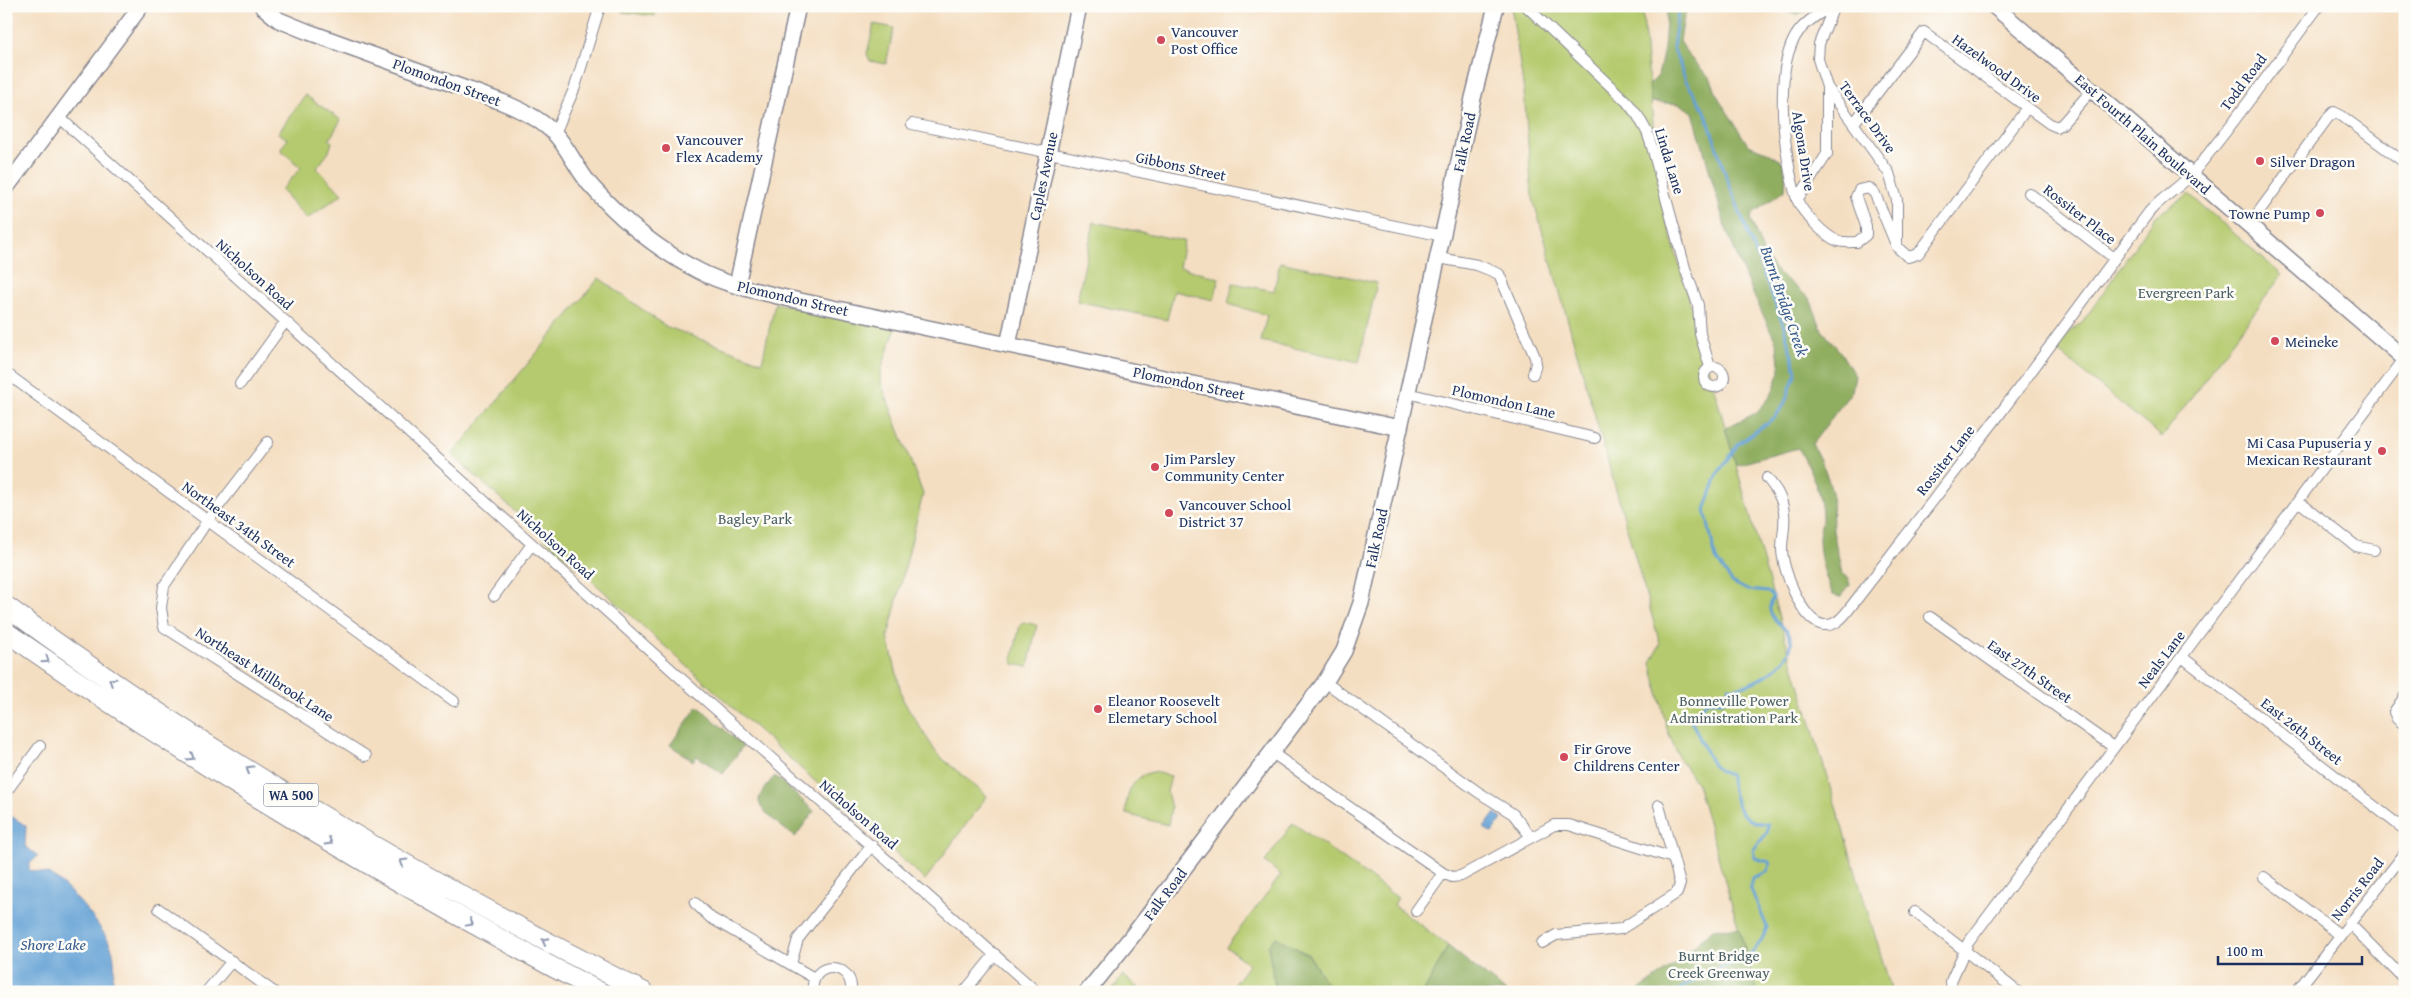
<svg xmlns="http://www.w3.org/2000/svg" width="2411" height="998" viewBox="0 0 2411 998" font-family="'Gentium Book Plus',serif">
  <style>
    .green { fill: #b5ca6e; stroke: #687c66 }
    .forest { fill: #90ae61; stroke: #566e60 }
    .water { fill: #63a1d5; stroke: #3f689a }
    .lines { fill: none; stroke-linecap: round; stroke-linejoin: round }
    .stream { stroke: #63a1d5; stroke-width: 3 }
    .street-casing { stroke: #888690; stroke-width: 12 }
    .secondary-casing { stroke: #888690; stroke-width: 18 }
    .highway-casing { stroke: #888690; stroke-width: 21 }
    .street { stroke: #fff; stroke-width: 10 }
    .secondary { stroke: #fff; stroke-width: 15 }
    .highway { stroke: #fff; stroke-width: 19 }
    .oneway { stroke: #8d97ae }
    .poi-dot { fill: #d1495b; stroke: #fdfcf7; stroke-width: 2 }
    .labels { text-anchor: middle; dominant-baseline: central; stroke-width: 5; stroke-linejoin: round; paint-order: stroke }
    .shield { fill: #fdfcf7; stroke: #5f6c8c; stroke-width: 1 }
    .shield-label { font-size: 14px; font-weight: bold; fill: #1b2f5e }
    .poi-label { font-size: 15px; fill: #1b2f5e; stroke: #fdfcf7; text-anchor: start }
    .street-label { font-size: 15px; fill: #1b2f5e; stroke: #fdfcf7 }
    .park-label { font-size: 15px; fill: #495e63; stroke: #fdfcf7 }
    .water-label { font-size: 16px; font-style: italic; fill: #385d8e; stroke: #fdfcf7 }
  </style>
  <rect width="100%" height="100%" fill="#fdfcf7"/>
  <filter id="ink" filterUnits="userSpaceOnUse"><feTurbulence type="fractalNoise" baseFrequency=".02" numOctaves="2"/><feDisplacementMap in="SourceGraphic" scale="10" xChannelSelector="R" yChannelSelector="G"/><feConvolveMatrix kernelMatrix="1 2 1 2 8 2 1 2 1" color-interpolation-filters="sRGB"/></filter>
  <filter id="wash" filterUnits="userSpaceOnUse"><feTurbulence type="fractalNoise" baseFrequency=".0096" numOctaves="4" result="noise"/><feDisplacementMap in="SourceGraphic" scale="20" xChannelSelector="R" yChannelSelector="G"/><feGaussianBlur stdDeviation="1.12" result="paint"/><feColorMatrix in="noise" values="0 0 0 0 0 0 0 0 0 0 0 0 0 0 0 0 0 1.4 0 .05"/><feComposite in="paint" operator="in"/></filter>
  <g filter="url(#wash)">
    <rect width="100%" height="100%" fill="#f4dec1"/>
    <!-- green -->
    <path class="green" d="M623 6H656L655 16 622 12Z
      M1511 6H1642L1660 197 1782 628 1892 992H1757L1697 784 1679 758 1667 729 1651 663 1660 644 1532 195 1524 91Z
      M874 24 894 28 886 64 870 61 867 54Z
      M305 95 341 120 329 140 332 142 329 152 317 168 342 194 307 219 281 190 301 168 280 149 288 139 278 133Z
      M2189 194 2282 275 2162 437 2056 350 2070 331 2082 323 2156 216Z
      M1094 222 1184 241 1179 267 1219 278 1214 300 1174 291 1167 320 1077 301Z
      M1280 262 1377 283 1359 362 1261 341 1267 315 1228 304 1233 283 1274 291Z
      M599 278 665 326 762 362 775 303 896 327 881 370V383L923 494 888 637 903 700 937 754 987 796 925 880 452 455Z
      M1023 622 1037 625 1028 667 1014 664 1012 660 1020 625Z
      M1153 772 1171 776 1167 792 1171 808 1168 825 1126 814C1125 795 1133 775 1153 772Z
      M1293 823 1398 898 1394 905 1448 946 1424 992H1332L1309 955 1268 946 1276 992H1228L1249 964 1226 947 1281 875 1265 862Z
      M1123 975 1142 992H1111Z"/>
    <!-- forest -->
    <path class="forest" d="M1667 6H1689L1684 17 1680 40 1687 54 1711 79 1718 97 1748 145 1767 152 1783 162 1786 176 1785 190 1753 213 1751 220 1764 255 1775 270 1810 299 1822 330 1841 353 1855 376 1852 391 1812 444 1825 470 1832 491 1833 531 1842 574 1848 578 1850 585 1841 597 1833 595C1825 576 1819 558 1819 538 1819 533 1821 528 1822 522 1823 497 1811 469 1798 448L1736 465 1725 428 1756 413 1771 396 1780 372 1777 344 1746 279 1725 226 1693 112 1679 104 1651 102 1649 85 1658 76 1664 49Z
      M1771 6H1818L1797 15Z
      M698 706 743 746 723 774 697 756 693 761 670 745Z
      M775 776 814 811 795 837C786 830 759 811 759 800 760 792 770 782 775 776Z
      M1739 928 1757 992H1636L1674 965 1713 929Z
      M1276 937 1309 955 1332 992H1276L1268 946Z
      M1448 946 1506 992H1424Z"/>
    <!-- water -->
    <path class="water" d="M1495 813 1502 819 1492 833 1484 828Z
      M11 816 26 826 25 846 38 856 29 864V870C35 872 42 872 48 874 66 882 110 934 113 953 116 966 113 980 110 992H6V819Z"/>
    <g class="lines">
      <!-- stream -->
      <path class="stream" d="M1676 992C1685 986 1695 979 1706 974 1734 960 1756 962 1767 927L1750 887 1752 878 1767 872 1770 865 1769 862 1755 858 1753 850 1767 833 1768 824C1737 823 1735 802 1730 775L1719 771 1710 760 1690 718 1707 702 1723 701 1729 687C1749 691 1795 662 1791 640 1788 623 1761 621 1773 597L1768 592 1747 590 1732 582 1716 559 1705 510 1718 473 1738 444 1774 418 1784 405 1796 372 1784 327 1725 173 1705 111 1686 81 1673 47 1679 6"/>
    </g>
  </g>
  <g filter="url(#ink)">
    <g class="lines">
      <!-- street casing -->
      <g class="street-casing">
        <path id="street" d="M1526 6 1627 102 1638 116 1647 132 1652 147 1685 268 1698 305 1700 334 1710 367
          M1832 6C1820 13 1808 20 1799 31 1772 66 1784 159 1797 199 1801 212 1826 237 1838 241 1845 243 1851 242 1857 242L1866 235V226L1856 197 1859 190 1869 188 1875 194 1897 247 1908 257 1918 254 2022 115 2025 108
          M1834 6 1819 44 1818 59 1827 87 1889 173 1897 200V242
          M59 117 695 691 1037 992
          M1854 123 1924 32 2050 124 2057 127 2062 124 2092 90
          M912 124 1443 236
          M555 133 575 87 600 6
          M2029 193 2114 258
          M1797 200 1827 154V87
          M2249 225 2327 119 2334 112 2342 116 2405 163
          M1439 258 1477 265 1499 274 1535 357 1536 364 1533 374
          M1704 377a10 10 0 1 1 20 0a10 10 0 1 1-20 0Z
          M6 373 454 701
          M240 384 285 322
          M1407 393 1595 438
          M268 442 208 520 164 586 161 608 164 627 366 756
          M1767 478C1774 487 1781 495 1783 507 1787 521 1782 535 1782 549 1782 568 1802 623 1824 625 1834 626 1840 620 1846 613L1996 419 2149 212C2162 197 2179 188 2192 174 2237 120 2277 62 2319 6
          M2298 501 2356 546 2374 550
          M494 596 532 544
          M1930 617 2113 747
          M2182 657 2405 830
          M1325 682 1478 792 1513 814 1531 837
          M2405 696 2394 712 2397 719 2405 725
          M1271 752 1443 873 1452 877 1461 876 1554 825H1569L1673 858
          M6 792 40 746
          M2264 877 2340 935
          M695 903 711 918 814 978
          M159 909 274 992
          M1416 911 1443 873
          M1915 912 2018 992
          M2349 923 2405 980
          M1542 943 1556 935 1621 929 1677 893 1680 884 1659 805
          M791 964 798 939 872 845
          M206 992 232 961
          M813 992C809 960 854 960 851 992
          M964 992 995 954
          M1952 992 1951 981 1968 943 2404 359
          M2296 992 2405 853"/>
      </g>
      <!-- secondary casing -->
      <g class="secondary-casing">
        <path id="secondary" d="M262 6 279 20 306 31 502 102C521 110 539 118 554 133 569 148 578 173 594 189 623 221 660 251 699 271 726 285 757 291 786 298L1400 428
          M1994 6 2405 359
          M6 188 141 6
          M737 285 798 6
          M1008 345 1079 6
          M1087 992 1137 930 1325 682 1344 651 1361 603 1473 98 1496 6"/>
      </g>
      <!-- highway casing -->
      <g class="highway-casing">
        <path id="highway" d="M6 606C206 754 423 880 644 992
          M6 632C196 765 394 885 600 992"/>
      </g>
      <!-- street -->
      <use href="#street" class="street"/>
      <!-- secondary -->
      <use href="#secondary" class="secondary"/>
      <!-- highway -->
      <use href="#highway" class="highway"/>
    </g>
    <!-- one-way arrows -->
    <defs><path id="oneway-chevron" d="M-2-3.5L2.5 0L-2 3.5" fill="none" stroke-width="1.6" stroke-linecap="round" stroke-linejoin="round" transform="scale(1.25)"/></defs>
    <g class="oneway">
      <use href="#oneway-chevron" transform="translate(46 660) rotate(34)"/>
      <use href="#oneway-chevron" transform="translate(112 681) rotate(-147)"/>
      <use href="#oneway-chevron" transform="translate(191 757) rotate(32)"/>
      <use href="#oneway-chevron" transform="translate(249 769) rotate(-148)"/>
      <use href="#oneway-chevron" transform="translate(329 842) rotate(31)"/>
      <use href="#oneway-chevron" transform="translate(403 862) rotate(-150)"/>
      <use href="#oneway-chevron" transform="translate(470 923) rotate(29)"/>
      <use href="#oneway-chevron" transform="translate(545 941) rotate(-152)"/>
    </g>
  </g>
  <!-- markers -->
  <g class="poi-dot">
    <circle cx="1161" cy="40" r="5"/>
    <circle cx="666" cy="148" r="5"/>
    <circle cx="2260" cy="161" r="5"/>
    <circle cx="2320" cy="213" r="5"/>
    <circle cx="2275" cy="341" r="5"/>
    <circle cx="2382" cy="451" r="5"/>
    <circle cx="1155" cy="467" r="5"/>
    <circle cx="1169" cy="513" r="5"/>
    <circle cx="1098" cy="709" r="5"/>
    <circle cx="1564" cy="757" r="5"/>
  </g>
  <g class="labels">
    <!-- shield labels -->
    <rect class="shield" x="263.5" y="783.5" width="55" height="23" rx="4"/>
    <g class="shield-label">
      <text x="291" y="795">WA 500</text>
    </g>
    <!-- poi labels -->
    <g class="poi-label">
      <text x="1171" y="31">Vancouver<tspan x="1171" dy="17">Post Office</tspan></text>
      <text x="676" y="139">Vancouver<tspan x="676" dy="17">Flex Academy</tspan></text>
      <text x="2270" y="161">Silver Dragon</text>
      <text x="2310" y="213" text-anchor="end">Towne Pump</text>
      <text x="2285" y="341">Meineke</text>
      <text x="2372" y="442" text-anchor="end">Mi Casa Pupuseria y<tspan x="2372" dy="17">Mexican Restaurant</tspan></text>
      <text x="1165" y="458">Jim Parsley<tspan x="1165" dy="17">Community Center</tspan></text>
      <text x="1179" y="504">Vancouver School<tspan x="1179" dy="17">District 37</tspan></text>
      <text x="1108" y="700">Eleanor Roosevelt<tspan x="1108" dy="17">Elemetary School</tspan></text>
      <text x="1574" y="748">Fir Grove<tspan x="1574" dy="17">Childrens Center</tspan></text>
    </g>
    <!-- street labels -->
    <g class="street-label">
      <text transform="translate(1997 68) rotate(36)">Hazelwood Drive</text>
      <text transform="translate(447 82) rotate(20)">Plomondon Street</text>
      <text transform="translate(2243 82) rotate(-53)">Todd Road</text>
      <text transform="translate(1868 117) rotate(54)">Terrace Drive</text>
      <text transform="translate(2143 134) rotate(41)">East Fourth Plain Boulevard</text>
      <text transform="translate(1464 142) rotate(-78)">Falk Road</text>
      <text transform="translate(1804 151) rotate(81)">Algona Drive</text>
      <text transform="translate(1670 161) rotate(73)">Linda Lane</text>
      <text transform="translate(1181 166) rotate(12)">Gibbons Street</text>
      <text transform="translate(1043 176) rotate(-78)">Caples Avenue</text>
      <text transform="translate(2080 214) rotate(38)">Rossiter Place</text>
      <text transform="translate(255 274) rotate(42)">Nicholson Road</text>
      <text transform="translate(793 298) rotate(13)">Plomondon Street</text>
      <text transform="translate(1189 383) rotate(12)">Plomondon Street</text>
      <text transform="translate(1504 401) rotate(13)">Plomondon Lane</text>
      <text transform="translate(1945 460) rotate(-52)">Rossiter Lane</text>
      <text transform="translate(239 524) rotate(36)">Northeast 34th Street</text>
      <text transform="translate(1376 538) rotate(-78)">Falk Road</text>
      <text transform="translate(556 544) rotate(42)">Nicholson Road</text>
      <text transform="translate(2161 659) rotate(-53)">Neals Lane</text>
      <text transform="translate(2030 671) rotate(35)">East 27th Street</text>
      <text transform="translate(265 674) rotate(33)">Northeast Millbrook Lane</text>
      <text transform="translate(2302 731) rotate(38)">East 26th Street</text>
      <text transform="translate(859 814) rotate(41)">Nicholson Road</text>
      <text transform="translate(2357 889) rotate(-52)">Norris Road</text>
      <text transform="translate(1165 894) rotate(-53)">Falk Road</text>
    </g>
    <!-- park labels -->
    <g class="park-label">
      <text x="2186" y="292">Evergreen Park</text>
      <text x="755" y="518">Bagley Park</text>
      <text x="1734" y="700">Bonneville Power<tspan x="1734" dy="17">Administration Park</tspan></text>
      <text x="1719" y="955">Burnt Bridge<tspan x="1719" dy="17">Creek Greenway</tspan></text>
    </g>
    <!-- water labels -->
    <g class="water-label">
      <text transform="translate(1785 301) rotate(71)">Burnt Bridge Creek</text>
      <text x="53" y="944">Shore Lake</text>
    </g>
  </g>
  <!-- margin -->
  <rect width="2411" height="998" fill="none" stroke="#fdfcf7" stroke-width="25"/>
  <!-- scale -->
  <path d="M2218 956v8h144v-8" fill="none" stroke="#1b2f5e" stroke-width="2.5"/>
  <text x="2226" y="956" font-size="15" fill="#1b2f5e" stroke="#fdfcf7" stroke-width="4" paint-order="stroke">100 m</text>
</svg>
